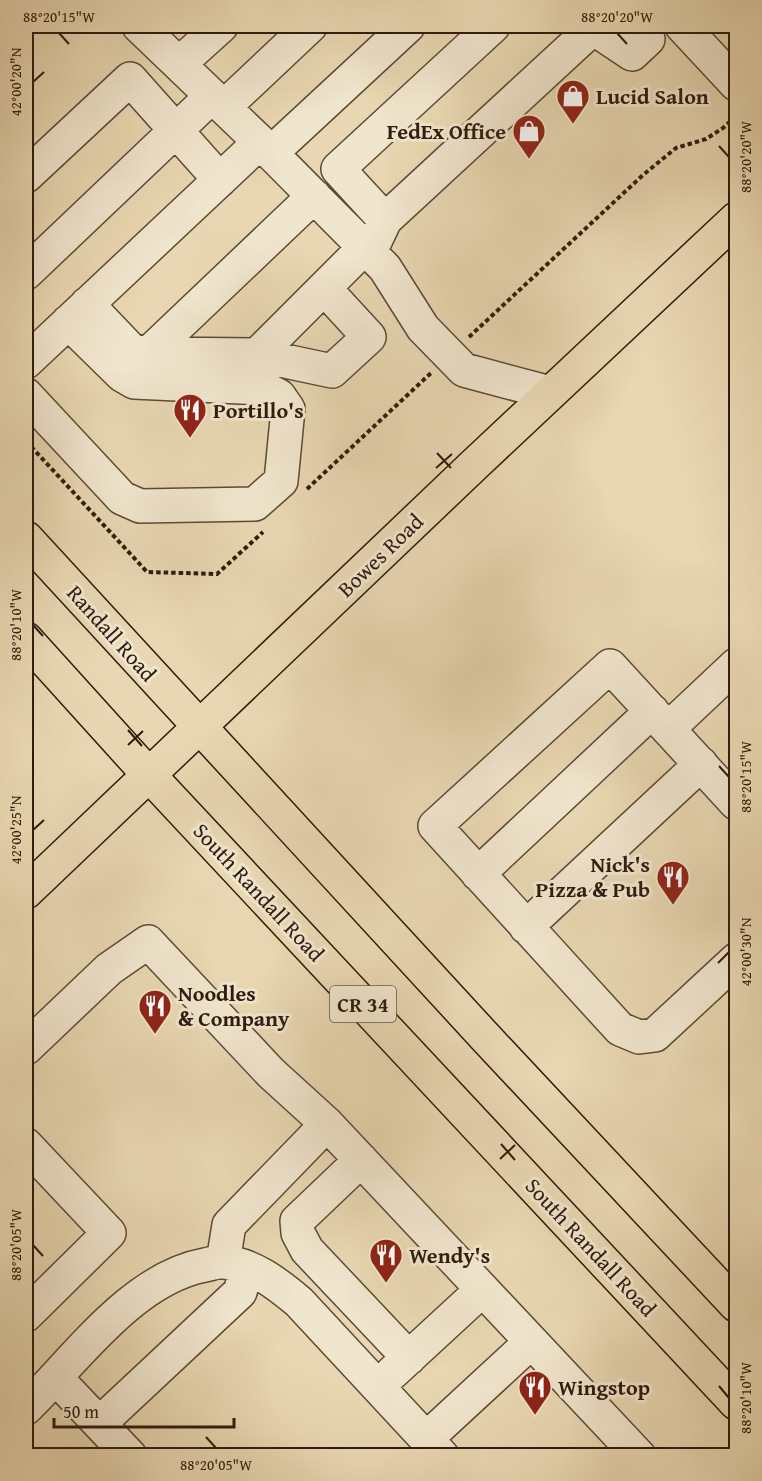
<svg xmlns="http://www.w3.org/2000/svg" width="762" height="1481" viewBox="0 0 762 1481" font-family="'Gentium Book Plus',serif">
  <style>
    .lines { fill: none; stroke-linecap: round; stroke-linejoin: round }
    .minor-casing { stroke: #5d4a36; stroke-width: 36 }
    .major-casing { stroke: #2f1b0d; stroke-width: 36 }
    .path { stroke: #2f1b0d; stroke-width: 4; stroke-dasharray: 4.5 3; stroke-linecap: butt }
    .minor { stroke: #f0e5cd; stroke-width: 33 }
    .major { stroke: #e8d7b2; stroke-width: 33 }
    .ticks { fill: none; stroke: #2f1b0d; stroke-width: 2 }
    .labels { text-anchor: middle; dominant-baseline: central; stroke-width: 6; stroke-linejoin: round; paint-order: stroke }
    .shield { fill: #f0e5cd; stroke: #695847; stroke-width: 1.5 }
    .shield-label { font-size: 21px; font-weight: bold; fill: #2f1b0d }
    .poi-label { font-size: 22px; font-weight: bold; fill: #2f1b0d; stroke: #f0e5cd; text-anchor: start }
    .street-label { font-size: 22px; fill: #2f1b0d; stroke: #f0e5cd }
    .neatline { fill: none; stroke: #2f1b0d; stroke-width: 2 }
    .ticks-label { font-size: 15px; text-anchor: middle; fill: #2f1b0d }
  </style>
  <rect width="100%" height="100%" fill="#e8d7b2"/>
  <filter id="stains"><feTurbulence type="fractalNoise" baseFrequency=".00333" numOctaves="4"/><feColorMatrix values="0 0 0 0 .2 0 0 0 0 .09 0 0 0 0 .02 0 0 0 .5 -.17"/></filter>
  <radialGradient id="worn" r=".72"><stop offset=".6" stop-color="#630" stop-opacity="0"/><stop offset="1" stop-color="#630" stop-opacity=".3"/></radialGradient>
  <g class="lines">
    <!-- minor casing -->
    <g class="minor-casing">
      <path id="minor" d="M139 26 260 142 385 268 423 328 464 370 550 393
        M682 26 736 84
        M593 28 632 54 648 39
        M179 64 221 26
        M224 107 310 26
        M271 153 408 26
        M26 176 130 79 220 180
        M314 196 148 354 257 355 365 247
        M385 220 338 169 493 26
        M370 252 385 220 593 28 591 26
        M26 273 212 96
        M87 304 131 350 148 354
        M257 355 332 371 369 337 324 288
        M26 362 260 142
        M26 395 122 498 140 506 255 504 281 481 288 409 279 396 264 388 134 382 122 375 68 322
        M669 728 736 665
        M736 803 610 666 435 826 620 1029 639 1037 655 1035 736 960
        M478 874 652 711
        M526 927 701 764
        M26 1048 109 969 148 942 271 1073 327 1124 639 1456
        M26 1145 109 1233 26 1315
        M361 1160 297 1221 298 1233 307 1250 409 1358
        M223 1262 229 1225 327 1124
        M392 1373 482 1290
        M56 1378 130 1456
        M26 1408C76 1359 133 1278 205 1265 211 1264 218 1261 223 1262 251 1263 279 1285 299 1302L442 1456
        M100 1423 240 1292 247 1268
        M426 1439 531 1342"/>
    </g>
    <!-- major casing -->
    <g class="major-casing">
      <path id="major" d="M26 538 487 1039 736 1305
        M26 639 149 775 736 1403
        M26 892 474 465 736 219"/>
    </g>
    <!-- path -->
    <path class="path" d="M469 337 643 175 676 148 706 139 723 128 736 116
      M26 441 147 572 217 574 263 532
      M307 489 431 373"/>
    <!-- minor -->
    <use href="#minor" class="minor"/>
    <!-- major -->
    <use href="#major" class="major"/>
  </g>
  <!-- ticks -->
  <path class="ticks" d="M59 33 69 44M617 33 627 44M33 82 44 72M719 146 729 157M437 453 451 468M436 468 452 454M33 625 43 636M128 730 142 746M128 745 143 731M719 766 729 777M33 830 44 820M718 963 729 952M501 1144 515 1160M500 1159 515 1145M33 1245 43 1256M719 1386 729 1398M206 1437 216 1448"/>
  <!-- icons -->
  <defs>
    <g id="shop-pin" transform="scale(1.725)"><path d="M0 17L-7.5 6A9.5 9.5 0 1 1 7.5 6Z" fill="#8f2418" stroke="#f0e5cd"/><path d="M-5-2.5h2.3a2.7 3.5 0 0 1 5.4 0H5L5.5 6h-11ZM-1.5-2.5h3a1.5 2.3 0 0 0-3 0Z" fill="#fff"/></g>
    <g id="restaurant-pin" transform="scale(1.725)"><path d="M0 17L-7.5 6A9.5 9.5 0 1 1 7.5 6Z" fill="#8f2418" stroke="#f0e5cd"/><path d="M-5-6h1v4h1v-4h1v4h1v-4h1v5L-1.5 .5V6h-2V.5L-5-1ZM5-6V6H3V1.5H1.5Q1.5-4 5-6Z" fill="#fff"/></g>
  </defs>
  <g fill-rule="evenodd">
    <use href="#shop-pin" x="573" y="96"/>
    <use href="#shop-pin" x="529" y="131"/>
    <use href="#restaurant-pin" x="190" y="410"/>
    <use href="#restaurant-pin" x="673" y="877"/>
    <use href="#restaurant-pin" x="155" y="1006"/>
    <use href="#restaurant-pin" x="386" y="1255"/>
    <use href="#restaurant-pin" x="535" y="1387"/>
  </g>
  <g class="labels">
    <!-- shield labels -->
    <rect class="shield" x="330" y="986" width="66" height="36" rx="4.5"/>
    <g class="shield-label">
      <text x="363" y="1004">CR 34</text>
    </g>
    <!-- poi labels -->
    <g class="poi-label">
      <text x="596" y="96">Lucid Salon</text>
      <text x="506" y="131" text-anchor="end">FedEx Office</text>
      <text x="213" y="410">Portillo's</text>
      <text x="650" y="864" text-anchor="end">Nick's<tspan x="650" dy="25">Pizza &amp; Pub</tspan></text>
      <text x="178" y="993">Noodles<tspan x="178" dy="25">&amp; Company</tspan></text>
      <text x="409" y="1255">Wendy's</text>
      <text x="558" y="1387">Wingstop</text>
    </g>
    <!-- street labels -->
    <g class="street-label">
      <text transform="translate(380 555) rotate(-44)">Bowes Road</text>
      <text transform="translate(112 633) rotate(48)">Randall Road</text>
      <text transform="translate(259 892) rotate(47)">South Randall Road</text>
      <text transform="translate(591 1247) rotate(47)">South Randall Road</text>
    </g>
  </g>
  <!-- margin -->
  <rect width="762" height="1481" fill="none" stroke="#e8d7b2" stroke-width="66"/>
  <!-- scale -->
  <path d="M54 1418v9h180v-9" fill="none" stroke="#2f1b0d" stroke-width="3"/>
  <text x="63" y="1418" font-size="18" fill="#2f1b0d" stroke="#f0e5cd" stroke-width="4.5" paint-order="stroke">50 m</text>
  <rect x="33" y="33" width="696" height="1415" class="neatline"/>
  <g class="ticks-label">
    <text x="59" y="22">88°20'15"W</text>
    <text x="617" y="22">88°20'20"W</text>
    <text transform="translate(16 82) rotate(-90)" y="5">42°00'20"N</text>
    <text transform="translate(746 157) rotate(-90)" y="5">88°20'20"W</text>
    <text transform="translate(16 625) rotate(-90)" y="5">88°20'10"W</text>
    <text transform="translate(746 777) rotate(-90)" y="5">88°20'15"W</text>
    <text transform="translate(16 830) rotate(-90)" y="5">42°00'25"N</text>
    <text transform="translate(746 952) rotate(-90)" y="5">42°00'30"N</text>
    <text transform="translate(16 1245) rotate(-90)" y="5">88°20'05"W</text>
    <text transform="translate(746 1398) rotate(-90)" y="5">88°20'10"W</text>
    <text x="216" y="1470">88°20'05"W</text>
  </g>
  <rect width="100%" height="100%" filter="url(#stains)"/>
  <rect width="100%" height="100%" fill="url(#worn)"/>
</svg>
